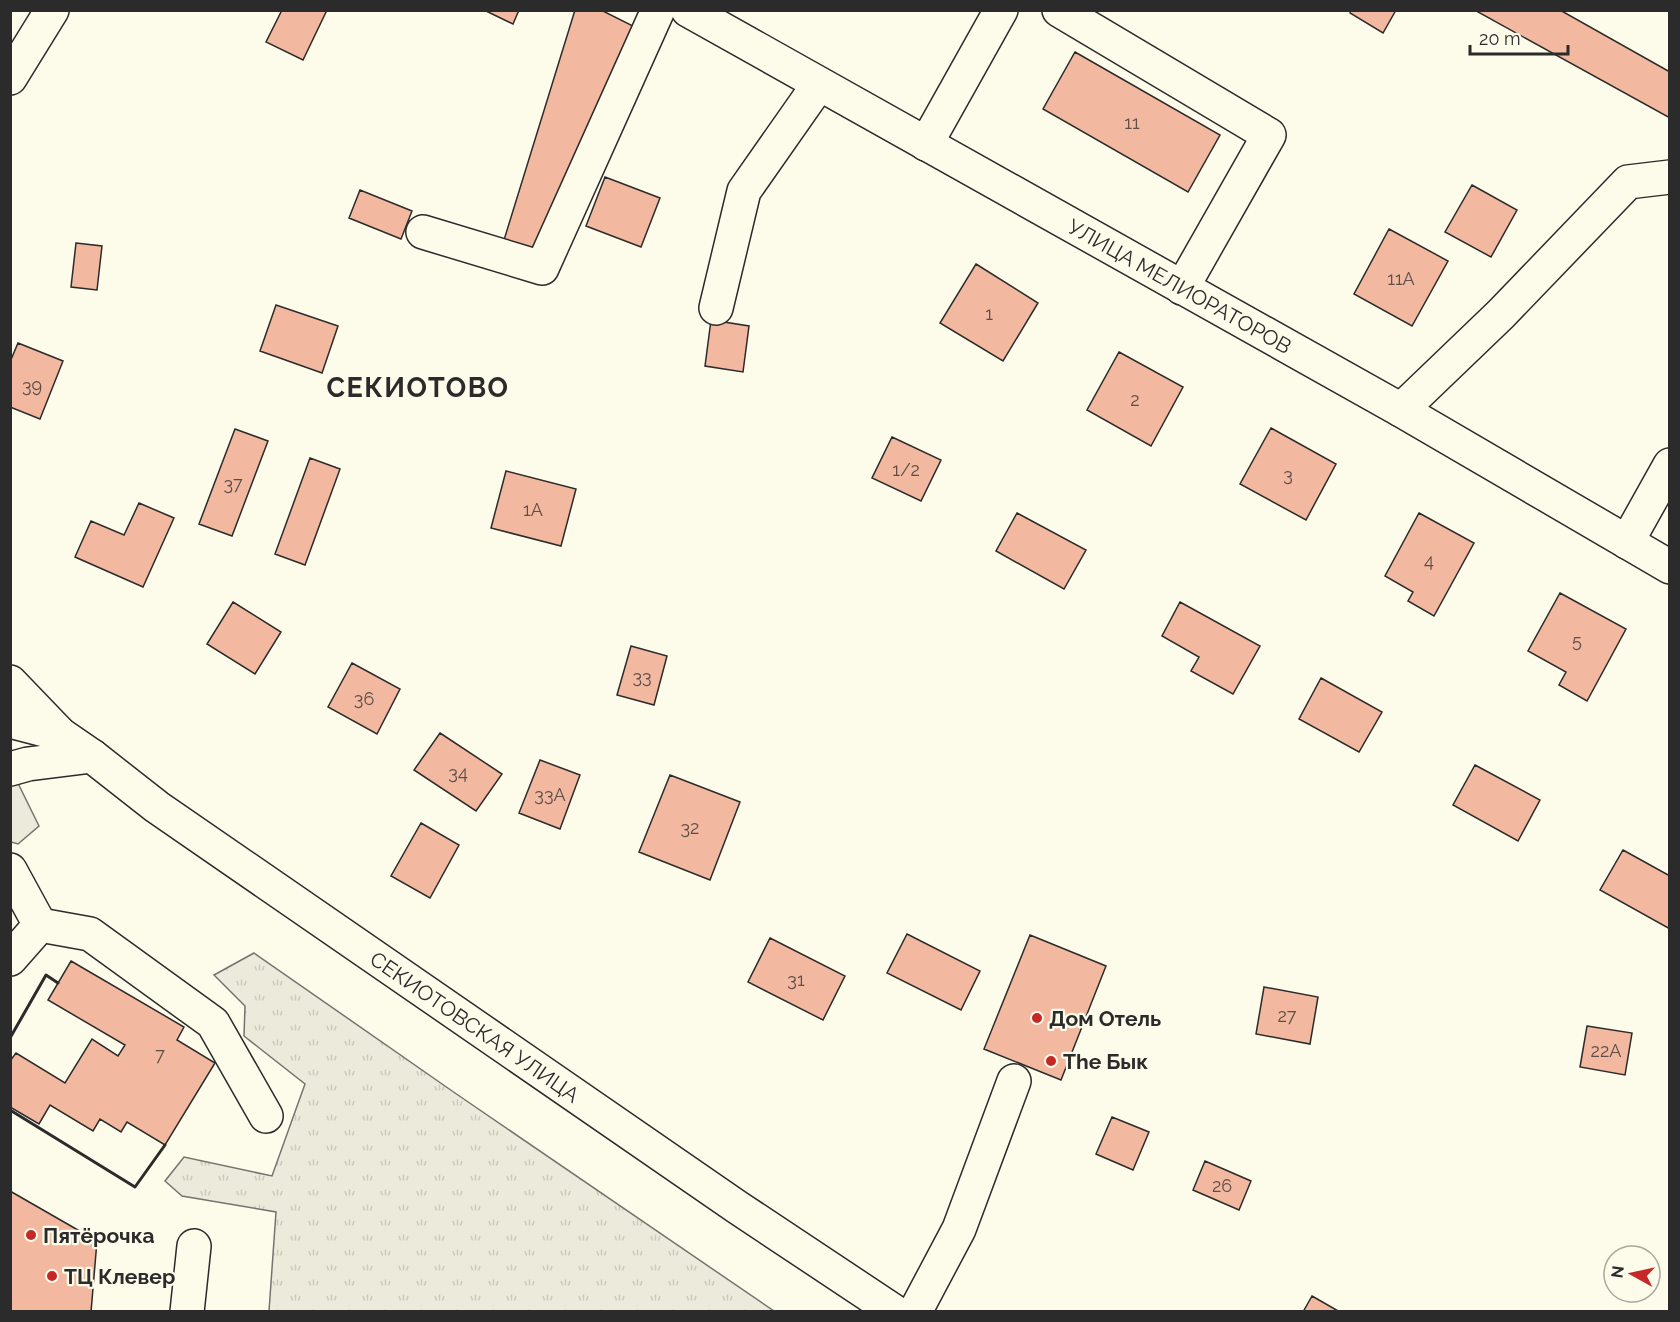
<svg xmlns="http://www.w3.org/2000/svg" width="1680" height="1322" viewBox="0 0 1680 1322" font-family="Raleway,sans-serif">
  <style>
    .grass { fill: url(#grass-tufts); stroke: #74746e; stroke-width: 1.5 }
    .parking { fill: #eceadb; stroke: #74746e; stroke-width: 1.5 }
    .building { fill: #f2b8a0; stroke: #2b2b2b; stroke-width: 1.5 }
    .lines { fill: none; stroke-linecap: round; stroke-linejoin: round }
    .minor-casing { stroke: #2b2b2b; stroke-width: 36 }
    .major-casing { stroke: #2b2b2b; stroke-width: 36 }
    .minor { stroke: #fdfbea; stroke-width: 33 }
    .major { stroke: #fdfbea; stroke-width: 33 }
    .wall { stroke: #2b2b2b; stroke-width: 3 }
    .poi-dot { fill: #c62828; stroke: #fdfbea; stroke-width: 2 }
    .labels { text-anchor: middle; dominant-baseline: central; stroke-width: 4.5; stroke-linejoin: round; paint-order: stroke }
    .number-label { font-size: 18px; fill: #5d4e48 }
    .street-label { font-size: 21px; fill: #2b2b2b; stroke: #fdfbea }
    .poi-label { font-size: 21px; font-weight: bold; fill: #2b2b2b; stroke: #fdfbea; text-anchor: start }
    .district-label { font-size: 27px; font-weight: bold; letter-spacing: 1.5px; fill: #2b2b2b; stroke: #fdfbea }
  </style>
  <defs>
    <pattern id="grass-tufts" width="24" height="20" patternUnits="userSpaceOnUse" patternTransform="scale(1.5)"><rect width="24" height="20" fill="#ecebdb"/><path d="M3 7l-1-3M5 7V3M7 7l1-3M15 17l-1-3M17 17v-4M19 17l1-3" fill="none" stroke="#cbcabc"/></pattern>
  </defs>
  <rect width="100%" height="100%" fill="#fdfbea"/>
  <!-- grass -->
  <path class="grass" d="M254 953 455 1093 774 1311H269L276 1212 182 1196 165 1181 184 1157 272 1176 305 1084 244 1036 245 1006 214 975Z"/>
  <!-- parking -->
  <path class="parking" d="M10 767 39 826 18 844 11 842Z"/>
  <!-- building -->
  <path class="building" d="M282 10H327L303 60 266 42Z
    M484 10H519L513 24Z
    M575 10H601L633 26 532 251 504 240Z
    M1351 10H1396L1383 33 1350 13Z
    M1479 10H1560L1670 72V118L1478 12Z
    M1075 52 1220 135 1188 192 1043 109Z
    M605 177 660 198 641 247 586 226Z
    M1472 185 1517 210 1491 257 1445 232Z
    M360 190 412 211 401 239 349 218Z
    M1389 229 1448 261 1412 326 1354 294Z
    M76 243 102 246 97 290 71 287Z
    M976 264 1038 303 1003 361 940 323Z
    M276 305 338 326 322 373 260 351Z
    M711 320 749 326 743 372 705 366Z
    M18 343 63 361 40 419 10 407V362Z
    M1119 352 1183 387 1151 446 1087 410Z
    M1271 428 1336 464 1306 520 1240 484Z
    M235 429 268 441 232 536 199 524Z
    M892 437 941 460 921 501 872 478Z
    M310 458 340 469 305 565 275 554Z
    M506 471 576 489 561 546 491 528Z
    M139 503 174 518 143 587 75 557 91 521 124 535Z
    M1017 513 1086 550 1064 589 996 551Z
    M1419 513 1474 543 1434 616 1408 601 1413 592 1385 576Z
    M1560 593 1626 629 1587 701 1559 685 1566 672 1528 651Z
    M233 602 281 632 255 674 207 644Z
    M1180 602 1260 646 1233 694 1191 671 1199 657 1162 636Z
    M631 646 667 656 654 705 617 695Z
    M352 663 400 689 377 734 328 707Z
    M1321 678 1382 712 1359 752 1299 719Z
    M440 733 502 774 476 811 414 770Z
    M540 760 580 775 560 829 519 813Z
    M1475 765 1540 800 1518 841 1453 805Z
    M670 775 740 802 710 880 639 852Z
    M421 823 459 845 430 898 391 876Z
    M1623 850 1670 876V929L1600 890Z
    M907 934 980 971 961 1010 887 973Z
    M1030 935 1106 966 1061 1080 984 1049Z
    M770 938 845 976 823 1020 748 982Z
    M71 961 184 1027 177 1040 215 1063 165 1145 127 1122 121 1132 100 1119 93 1131 50 1105 39 1124 10 1107V1061L16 1053 65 1083 92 1039 118 1056 125 1045 48 1000Z
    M1264 987 1318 997 1310 1044 1256 1034Z
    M1587 1026 1632 1033 1625 1075 1580 1067Z
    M1112 1117 1149 1132 1133 1170 1096 1154Z
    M1205 1161 1251 1181 1239 1210 1193 1190Z
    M10 1191 97 1241 91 1312H10Z
    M1312 1296 1340 1312H1303Z"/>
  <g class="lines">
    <!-- minor casing -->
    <g class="minor-casing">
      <g id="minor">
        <path id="s1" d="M688 10 1401 410 1670 567"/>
        <path d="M1059 10 1269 135 1182 288"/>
        <path d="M926 144 1001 10"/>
        <path d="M423 232 542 268 658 10"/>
        <path d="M716 308 744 191 819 84"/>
        <path d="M1401 410 1501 314 1628 182 1670 177"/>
        <path d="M1627 542 1670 465"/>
        <path d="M10 769 28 764 92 756"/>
        <path d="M10 870 40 925 10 959"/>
        <path d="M40 925 90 934 213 1023 266 1116"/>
        <path d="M187 1312 194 1246"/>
        <path d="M915 1312 959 1229 1014 1081"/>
      </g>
    </g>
    <!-- major casing -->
    <g class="major-casing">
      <g id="major">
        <path d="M10 78 52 10"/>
        <path id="s2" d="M10 682 60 734 92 756 157 807 737 1207 895 1312"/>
        <path d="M10 721 60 734"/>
      </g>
    </g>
    <!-- minor -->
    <use href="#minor" class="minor"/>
    <!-- major -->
    <use href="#major" class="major"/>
    <!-- wall -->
    <path class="wall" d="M10 1038 46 975 58 983
      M10 1110 135 1187 165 1145"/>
  </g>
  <!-- markers -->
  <g class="poi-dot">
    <circle cx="1037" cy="1018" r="6"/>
    <circle cx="1051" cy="1061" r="6"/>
    <circle cx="31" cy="1235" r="6"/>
    <circle cx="52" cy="1276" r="6"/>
  </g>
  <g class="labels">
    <!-- number labels -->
    <g class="number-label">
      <text x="1132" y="122">11</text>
      <text x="1401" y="278">11А</text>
      <text x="989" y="313">1</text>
      <text x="32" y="385">39</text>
      <text x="1135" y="399">2</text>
      <text x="906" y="469">1/2</text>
      <text x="1288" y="474">3</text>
      <text x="233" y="483">37</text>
      <text x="533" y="509">1А</text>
      <text x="1429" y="560">4</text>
      <text x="1577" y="640">5</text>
      <text x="642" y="676">33</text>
      <text x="364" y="698">36</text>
      <text x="458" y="772">34</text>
      <text x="550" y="794">33А</text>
      <text x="690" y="827">32</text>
      <text x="796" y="979">31</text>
      <text x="1287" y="1015">27</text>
      <text x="1606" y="1050">22А</text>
      <text x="160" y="1054">7</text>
      <text x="1222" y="1185">26</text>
    </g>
    <!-- street labels -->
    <g class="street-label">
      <text stroke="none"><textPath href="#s1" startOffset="564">УЛИЦА МЕЛИОРАТОРОВ</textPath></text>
      <text stroke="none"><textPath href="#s2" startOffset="580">СЕКИОТОВСКАЯ УЛИЦА</textPath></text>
    </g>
    <!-- poi labels -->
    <g class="poi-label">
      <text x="1049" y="1018">Дом Отель</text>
      <text x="1063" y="1061">The Бык</text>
      <text x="43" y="1235">Пятёрочка</text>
      <text x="64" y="1276">ТЦ Клевер</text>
    </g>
    <!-- district labels -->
    <g class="district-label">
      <text x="418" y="387">СЕКИОТОВО</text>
    </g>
  </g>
  <!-- border -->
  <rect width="1680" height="1322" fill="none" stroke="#2b2b2b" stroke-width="24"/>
  <!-- north arrow -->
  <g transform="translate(1632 1274) rotate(278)"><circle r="28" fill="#fdfbea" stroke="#a9a89e" stroke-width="1.5"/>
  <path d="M0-4.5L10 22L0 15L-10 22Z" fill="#c62828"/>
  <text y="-9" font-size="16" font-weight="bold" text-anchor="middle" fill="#2b2b2b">N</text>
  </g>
  <!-- scale -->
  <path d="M1470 45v9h98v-9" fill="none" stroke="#2b2b2b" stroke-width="3"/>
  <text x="1479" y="45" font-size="18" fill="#2b2b2b" stroke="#fdfbea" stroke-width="4.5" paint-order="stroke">20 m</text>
</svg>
